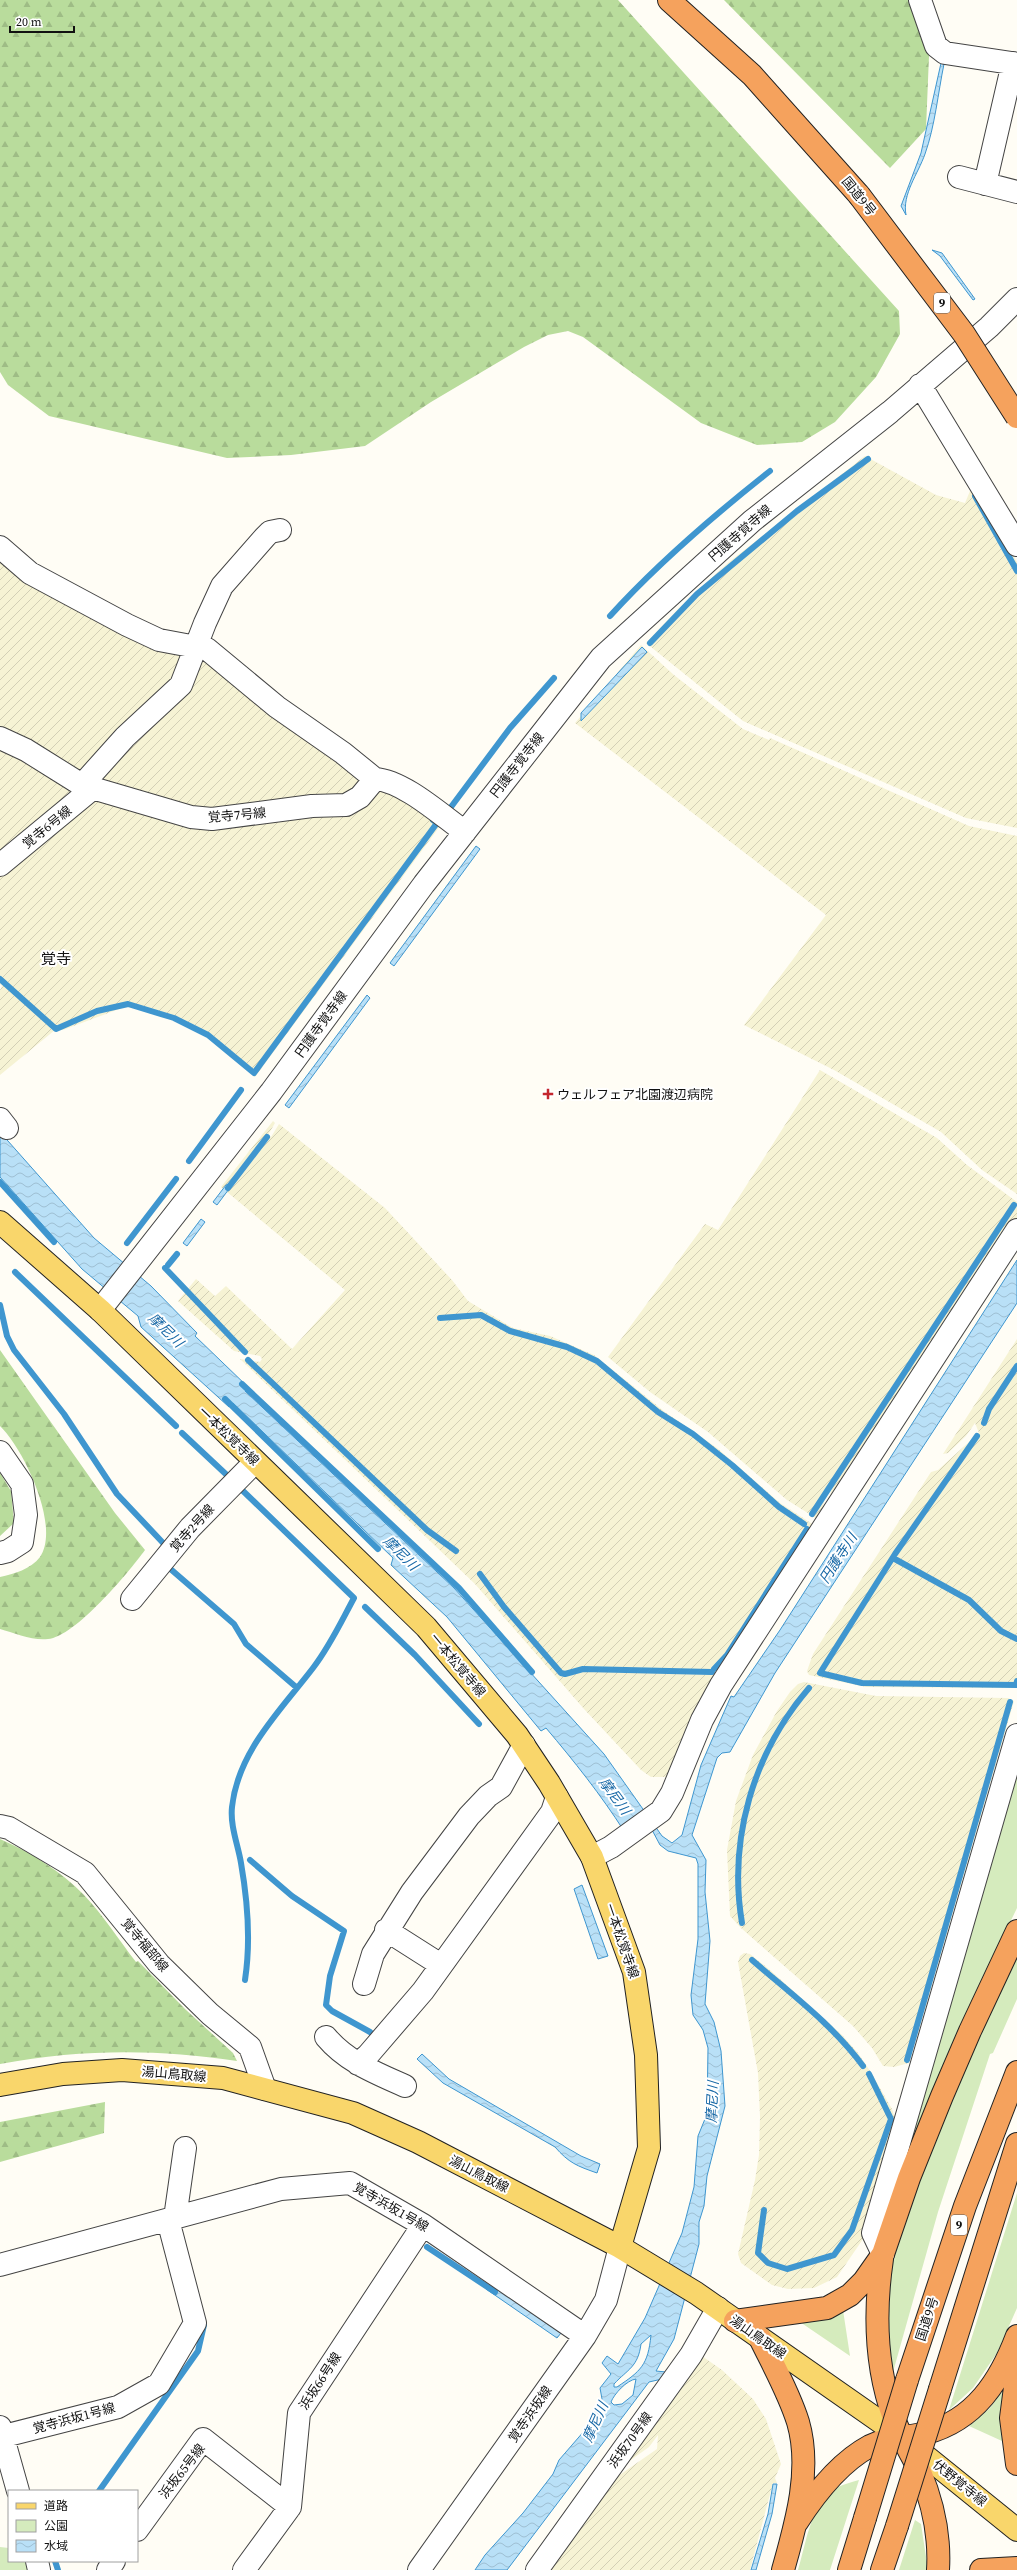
<svg xmlns="http://www.w3.org/2000/svg" width="1017" height="2570" viewBox="0 0 1017 2570" font-family="'Source Serif 4','Noto Sans JP',serif">
  <style>
    .farmland { fill: url(#farmland-furrows) }
    .green { fill: #d5ebbd }
    .forest { fill: url(#forest-firs) }
    .water { fill: url(#water-waves); stroke: #3f96cf; fill-rule: evenodd }
    .lines { fill: none; stroke-linecap: round; stroke-linejoin: round }
    .stream { stroke: #3f96cf; stroke-width: 6 }
    .minor-casing { stroke: #444; stroke-width: 24 }
    .major-casing { stroke: #222; stroke-width: 24 }
    .highway-casing { stroke: #222; stroke-width: 24 }
    .minor { stroke: #fff; stroke-width: 22 }
    .major { stroke: #f9d66b; stroke-width: 22 }
    .highway { stroke: #f5a25d; stroke-width: 22 }
    .highway-bridge-casing { stroke: #222; stroke-width: 24; stroke-linecap: butt }
    .highway-bridge { stroke: #f5a25d; stroke-width: 22 }
    .poi-dot { fill: #c4262e; stroke: #fff; stroke-width: 1.5 }
    .labels { text-anchor: middle; dominant-baseline: central; stroke-width: 4; stroke-linejoin: round; paint-order: stroke }
    .shield { fill: #fff; stroke: #585858; stroke-width: 1 }
    .shield-label { font-size: 12px; font-weight: bold; fill: #111 }
    .street-label { font-size: 13px; fill: #111; stroke: #fff }
    .poi-label { font-size: 13px; fill: #111; stroke: #fff; text-anchor: start }
    .water-label { font-size: 14px; font-style: italic; fill: #1768a6; stroke: #fff }
    .quarter-label { font-size: 15px; fill: #111; stroke: #fff }
  </style>
  <defs>
    <pattern id="farmland-furrows" width="10" height="10" patternUnits="userSpaceOnUse"><rect width="10" height="10" fill="#f6f3d4"/><path d="M-1 1l2-2M0 10L10 0M9 11l2-2" fill="none" stroke="#d2cfb5"/></pattern>
    <pattern id="forest-firs" width="22" height="20" patternUnits="userSpaceOnUse"><rect width="22" height="20" fill="#b9dc9c"/><path d="M5 1l3.5 6h-7zM16 11l3.5 6h-7z" fill="#9ebc85"/></pattern>
    <pattern id="water-waves" width="16" height="10" patternUnits="userSpaceOnUse"><rect width="16" height="10" fill="#b9e0f7"/><path d="M0 5q4-4 8 0t8 0" fill="none" stroke="#9ebfd3"/></pattern>
  </defs>
  <rect width="100%" height="100%" fill="#fffdf5"/>
  <!-- farmland -->
  <path class="farmland" d="M865 456 936 495 965 503 970 491 978 493 1017 562V828L966 818 743 721 646 643 678 609 729 562Z
    M0 553 188 660 83 779 0 735Z
    M641 645 674 675 743 729 769 740 770 738 969 826 1017 836V1194L982 1170 941 1132 834 1070 744 1025 826 915 575 723Z
    M199 651 369 776 358 793 222 815 90 783Z
    M0 741 80 789 0 862Z
    M377 784 443 822 255 1077 206 1036 172 1020 127 1006 63 1030H55L0 1075V990L2 986 0 984V869L94 793 174 815 301 810Z
    M820 1070 937 1138 967 1165 1017 1202V1221L825 1517 832 1488H828L819 1520 787 1500 708 1432 650 1392 608 1357 705 1224 718 1230Z
    M273 1121 275 1123 268 1135 271 1137 279 1124 385 1208 452 1280 468 1301 513 1328 550 1336 594 1355 665 1412 717 1448 780 1503 817 1527 672 1774 665 1777H651L641 1770 584 1709 475 1584 240 1359 260 1362 262 1359 260 1356 234 1351 178 1301 196 1279 215 1296 226 1286 292 1349 345 1290 221 1187Z
    M1017 1339V1688L866 1687 809 1675 807 1671 813 1654 931 1472 938 1470 979 1433 975 1423 966 1436 948 1453 943 1454Z
    M804 1682 876 1696 1008 1698 1014 1701 909 2063 894 2067 883 2066 872 2048 853 2026 741 1928 730 1916 727 1850 736 1801 753 1755 777 1711 790 1692 798 1684Z
    M744 1953 750 1954 770 1970 842 2035 858 2053 872 2074 892 2109 895 2118V2124L863 2239 837 2277 814 2288 788 2289 772 2285 741 2263 738 2254 755 2180 759 2155 760 2117 758 2073 738 1962 740 1956Z
    M699 2354 722 2370 753 2399 766 2419 781 2464 775 2478 777 2483H773L750 2570H542L607 2480 621 2474 657 2449 658 2435 649 2447 617 2470Z"/>
  <!-- green -->
  <path class="green" d="M1017 1758V1908L999 1945 903 2166Z
    M1017 1949V1999L993 2053 990 2054 938 2212 893 2372 883 2327 891 2264 902 2222 921 2168Z
    M1017 2193V2308L997 2353 973 2388 949 2410Z
    M843 2310 850 2356 800 2322Z
    M1005 2388 1000 2417 1002 2441 969 2426 989 2409Z
    M859 2480 830 2570H798C806 2543 811 2502 838 2487 844 2484 852 2482 859 2480Z
    M915 2520 921 2524 928 2570H899Z
    M0 2547 9 2548V2561H29L32 2570H0Z"/>
  <!-- forest -->
  <path class="forest" d="M0 0H618L899 311 900 334 876 377 835 422 802 442 757 445 701 423 583 337 568 331 548 335 524 347 431 402 365 446 291 455 227 458 49 416 8 385 0 372Z
    M724 0H908L913 4 929 56 926 129 890 168Z
    M0 1350 115 1513 145 1550C129 1572 75 1637 48 1639 33 1641 14 1633 0 1629V1577C14 1574 31 1569 40 1557 61 1526 23 1448 0 1426Z
    M0 1473 11 1491 14 1523 0 1536Z
    M0 1839C30 1852 61 1871 84 1895 103 1915 119 1940 136 1962L138 1961 185 2009 233 2053 237 2061C156 2049 82 2049 0 2064Z
    M105 2102 104 2133 0 2162V2122Z"/>
  <!-- water -->
  <path class="water" d="M941 63 944 64C938 93 935 126 925 154 918 174 902 194 906 215L901 206 921 153Z
    M932 250 942 253 975 299 973 300 940 256Z
    M642 647 647 652 581 721V713Z
    M476 846 480 849 394 966 390 963Z
    M367 995 370 998 289 1108 285 1105Z
    M0 1132 94 1238 151 1286 197 1333 195 1336 249 1388 245 1391 454 1588 604 1754 662 1836 672 1843 682 1835 701 1765 731 1696 734 1697 780 1630 1017 1260V1303L775 1673 730 1752 722 1753 717 1758 692 1835 706 1860 705 1892 710 1941 705 2004 714 2022 721 2051 725 2106 707 2176 704 2206 699 2222V2244L674 2339 656 2371 666 2372 662 2379 649 2382 507 2570H475L485 2555 523 2513 553 2474 559 2460 585 2430 602 2399 600 2388 611 2374 602 2363 607 2356 618 2364 645 2318 682 2233 694 2187 698 2136 707 2114 708 2048 703 2030 693 2015 691 1995 698 1939V1864L696 1858 668 1851 660 1845 651 1828 624 1831C601 1795 574 1761 546 1728L541 1731 447 1617 391 1565 393 1558 233 1403 229 1407 141 1327 138 1316 82 1269 0 1177ZM651 2335C648 2365 641 2371 617 2387H614V2384C628 2369 638 2367 641 2344ZM636 2379 633 2395 622 2404 614 2405 611 2402C614 2394 627 2380 636 2379Z
    M235 1181 217 1205 213 1202 226 1185Z
    M201 1219 205 1222 187 1246 183 1243Z
    M582 1885 608 1956 598 1959 574 1889Z
    M422 2054 449 2079 581 2156 600 2164 597 2173C577 2166 569 2163 555 2147L443 2083 417 2059Z
    M490 2284 561 2333 557 2338 486 2289Z
    M773 2484H777L772 2514 756 2570H751L768 2514Z"/>
  <g class="lines">
    <!-- stream -->
    <path class="stream" d="M975 496 1017 571
      M610 616C659 562 713 516 770 471
      M650 643 697 594 797 511 868 459
      M448 811 510 728 554 678
      M0 979 56 1029 97 1011 128 1004 174 1018 208 1035 254 1073 437 823 433 820
      M189 1161 241 1090
      M0 1182 54 1242
      M228 1188 267 1137
      M127 1243 176 1179
      M168 1265 177 1254
      M165 1268 245 1352
      M15 1272 176 1426
      M0 1305 7 1336 14 1350 64 1414 117 1494 165 1545
      M440 1318 481 1315 510 1331 567 1347 597 1361 658 1412 693 1434 732 1465 779 1507 804 1524
      M248 1360 427 1530 456 1551
      M242 1384 459 1588 532 1672
      M225 1399 378 1549
      M984 1423 989 1409 1017 1366
      M182 1433 230 1478
      M977 1436 895 1554 820 1673 862 1683 1016 1685 1017 1681
      M241 1489 354 1598C341 1622 330 1646 313 1668 281 1710 238 1751 232 1807 230 1826 238 1845 241 1863 248 1903 251 1941 245 1980
      M812 1514 1014 1205
      M893 1558 969 1600 1001 1631 1017 1639
      M167 1566 234 1624 246 1644 296 1687
      M480 1574 504 1607 561 1673 565 1674 583 1669 712 1672
      M365 1607 415 1655 479 1724
      M714 1669 727 1655 807 1529
      M250 1860 292 1896 344 1931 330 1976 326 2005 332 2011 370 2032
      M742 1923C728 1840 753 1753 809 1688
      M752 1960C791 1994 832 2024 863 2066
      M907 2060 1010 1702
      M764 2210 758 2253 768 2263 787 2269 834 2255 852 2230 891 2119 869 2074
      M427 2247 495 2292
      M99 2491 198 2351 204 2325
      M55 2561 58 2570"/>
    <!-- minor casing -->
    <g class="minor-casing">
      <path id="minor" d="M920 0 936 46 945 53 1017 64
        M959 177 1017 192
        M985 184 1013 63
        M920 385 1017 545
        M0 547 30 573 127 625 159 640 207 649 277 707 343 753 375 779
        M0 738 26 750 82 785 191 817 212 819 312 806 346 805 360 797 375 779C404 781 441 815 465 832
        M82 785 125 737 181 685 205 623 222 586 265 537 270 532 280 530
        M0 865 92 789
        M0 1119 7 1128
        M100 1310 271 1092 424 884 601 658 752 521 890 412 989 327 1017 299
        M0 1452 22 1484 26 1515 22 1542 8 1551 0 1553
        M132 1599 190 1528 255 1462
        M0 1826 9 1828 85 1873 159 1964 210 2014 250 2047 265 2089
        M592 1857 611 1847 661 1811 672 1793 702 1720 721 1685 1017 1230
        M386 1930 441 1965
        M364 1984 373 1954 412 1892 469 1816 488 1796 501 1787 524 1745
        M326 2037C347 2062 376 2073 405 2086
        M358 2064 368 2055 423 1991 552 1812 557 1797
        M175 2218 185 2148
        M883 2254 873 2233 1017 1735
        M0 2265 281 2189 350 2183 423 2225 585 2336
        M0 2427 18 2491
        M0 2437 118 2407 159 2384 195 2323 168 2220
        M137 2530 203 2439 290 2507
        M37 2561 39 2570
        M108 2570 114 2561
        M244 2570 290 2507 299 2413 423 2225
        M419 2570 585 2336 606 2300 620 2247
        M537 2570 691 2355 718 2308"/>
    </g>
    <!-- major casing -->
    <g class="major-casing">
      <path id="major" d="M0 1222 100 1310 426 1627 517 1735 549 1783 592 1857 634 1972 646 2055 649 2148 620 2247
        M0 2085 63 2074 122 2070 223 2078 353 2113 418 2142 620 2247 696 2293 902 2437 1017 2530"/>
    </g>
    <!-- highway casing -->
    <g class="highway-casing">
      <path id="highway" d="M669 0 752 75 859 195
        M882 2259C874 2313 875 2366 894 2418 900 2437 912 2454 920 2472 933 2503 940 2537 938 2570
        M735 2321 827 2308 850 2295 864 2281 883 2254 909 2178 942 2096 970 2031 1017 1931
        M760 2338C773 2365 789 2393 798 2422 812 2470 796 2524 783 2570
        M1017 2372 1011 2418 1017 2464
        M907 2380 965 2206 1017 2072
        M940 2389 1017 2144
        M797 2522C815 2494 840 2462 870 2446 888 2437 907 2438 926 2433 975 2420 1000 2381 1017 2336
        M849 2570 865 2518
        M882 2570 897 2526
        M981 2570 1017 2568"/>
    </g>
    <!-- minor -->
    <use href="#minor" class="minor"/>
    <!-- major -->
    <use href="#major" class="major"/>
    <!-- highway -->
    <use href="#highway" class="highway"/>
    <!-- highway-bridge casing -->
    <g class="highway-bridge-casing">
      <path id="highway-bridge" d="M859 195 964 334 1017 417
        M865 2518 907 2380
        M897 2526 940 2389"/>
    </g>
    <!-- highway-bridge -->
    <use href="#highway-bridge" class="highway-bridge"/>
  </g>
  <!-- markers -->
  <path class="poi-dot" d="M546 1088h4v4h4v4h-4v4h-4v-4h-4v-4h4z"/>
  <g class="labels">
    <!-- shield labels -->
    <g class="shield">
      <rect x="934" y="293" width="16" height="20" rx="3"/>
      <rect x="951" y="2215" width="16" height="20" rx="3"/>
    </g>
    <g class="shield-label">
      <text x="942" y="303">9</text>
      <text x="959" y="2225">9</text>
    </g>
    <!-- street labels -->
    <g class="street-label">
      <text transform="translate(859 196) rotate(51)">国道9号</text>
      <text transform="translate(740 533) rotate(-41)">円護寺覚寺線</text>
      <text transform="translate(517 765) rotate(-52)">円護寺覚寺線</text>
      <text transform="translate(237 815) rotate(-5)">覚寺7号線</text>
      <text transform="translate(47 827) rotate(-39)">覚寺6号線</text>
      <text transform="translate(321 1024) rotate(-54)">円護寺覚寺線</text>
      <text transform="translate(229 1436) rotate(44)">一本松覚寺線</text>
      <text transform="translate(192 1528) rotate(-48)">覚寺2号線</text>
      <text transform="translate(458 1665) rotate(50)">一本松覚寺線</text>
      <text transform="translate(622 1941) rotate(71)">一本松覚寺線</text>
      <text transform="translate(145 1945) rotate(50)">覚寺福部線</text>
      <text transform="translate(174 2074) rotate(5)">湯山鳥取線</text>
      <text transform="translate(479 2174) rotate(27)">湯山鳥取線</text>
      <text transform="translate(391 2207) rotate(30)">覚寺浜坂1号線</text>
      <text transform="translate(927 2319) rotate(-72)">国道9号</text>
      <text transform="translate(758 2337) rotate(35)">湯山鳥取線</text>
      <text transform="translate(320 2381) rotate(-57)">浜坂66号線</text>
      <text transform="translate(530 2414) rotate(-55)">覚寺浜坂線</text>
      <text transform="translate(74 2418) rotate(-15)">覚寺浜坂1号線</text>
      <text transform="translate(630 2440) rotate(-54)">浜坂70号線</text>
      <text transform="translate(182 2471) rotate(-52)">浜坂65号線</text>
      <text transform="translate(960 2483) rotate(39)">伏野覚寺線</text>
    </g>
    <!-- poi labels -->
    <g class="poi-label">
      <text x="557" y="1094">ウェルフェア北園渡辺病院</text>
    </g>
    <!-- water labels -->
    <g class="water-label">
      <text transform="translate(166 1330) rotate(44)">摩尼川</text>
      <text transform="translate(401 1553) rotate(45)">摩尼川</text>
      <text transform="translate(838 1558) rotate(-57)">円護寺川</text>
      <text transform="translate(615 1796) rotate(54)">摩尼川</text>
      <text transform="translate(712 2102) rotate(-87)">摩尼川</text>
      <text transform="translate(595 2422) rotate(-66)">摩尼川</text>
    </g>
    <!-- quarter labels -->
    <g class="quarter-label">
      <text x="56" y="958">覚寺</text>
    </g>
  </g>
  <!-- legend -->
  <rect x="8" y="2490" width="130" height="72" fill="#ffffff" stroke="#a0a0a0"/>
  <rect x="16" y="2503" width="20" height="6" fill="#f9d66b" stroke="#a0a0a0"/>
  <text x="44" y="2510" font-size="12" fill="#111111">道路</text>
  <rect x="16" y="2520" width="20" height="12" fill="#d5ebbd" stroke="#a0a0a0"/>
  <text x="44" y="2530" font-size="12" fill="#111111">公園</text>
  <rect x="16" y="2540" width="20" height="12" fill="url(#water-waves)" stroke="#a0a0a0"/>
  <text x="44" y="2550" font-size="12" fill="#111111">水域</text>
  <!-- scale -->
  <path d="M10 26v6h64v-6" fill="none" stroke="#111111" stroke-width="2"/>
  <text x="16" y="26" font-size="12" fill="#111111" stroke="#ffffff" stroke-width="3" paint-order="stroke">20 m</text>
</svg>
